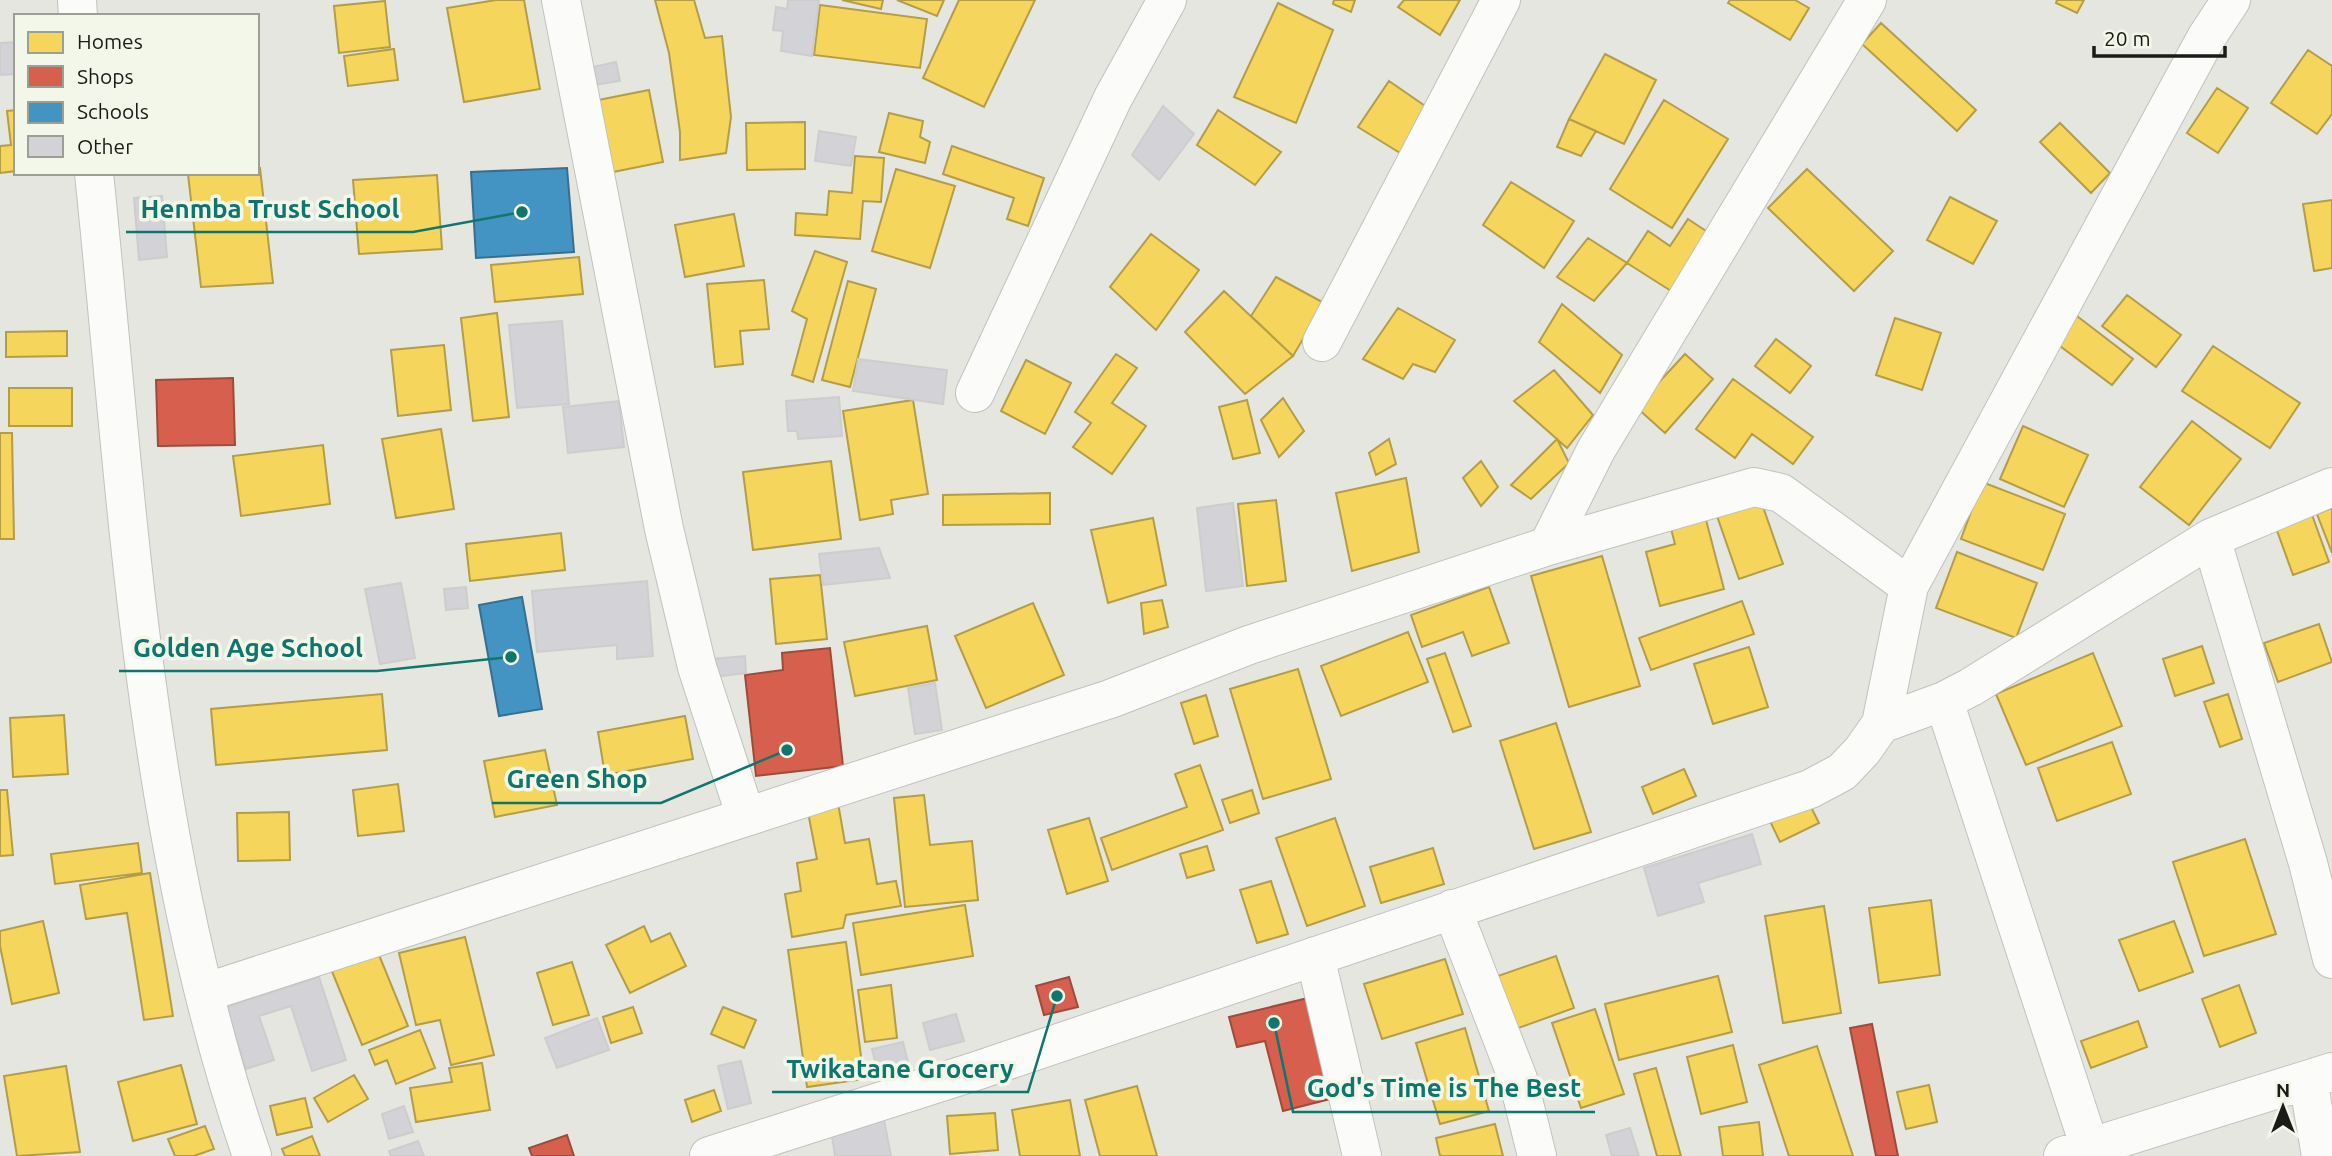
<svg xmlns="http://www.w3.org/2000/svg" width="2332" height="1156" viewBox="0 0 2332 1156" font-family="Ubuntu,sans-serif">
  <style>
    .homes { fill: #f6d55c; stroke: #b49d47; stroke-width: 2 }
    .shops { fill: #d6604d; stroke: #9e4b3c; stroke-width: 2 }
    .schools { fill: #4393c3; stroke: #376f8f; stroke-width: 2 }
    .building { fill: #d2d2d7; stroke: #cdcdcd; stroke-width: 2 }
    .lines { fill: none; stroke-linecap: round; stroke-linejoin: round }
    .minor-casing { stroke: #c0c2bd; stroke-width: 40 }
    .minor { stroke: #fbfbfa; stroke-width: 38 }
    .leader { fill: none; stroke: #0f766e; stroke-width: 2.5 }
    .callout-dot { fill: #0f766e; stroke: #f3f7e9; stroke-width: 2.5 }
    .callout-label { font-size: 26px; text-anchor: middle; font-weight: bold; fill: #0f766e; stroke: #f3f7e9; stroke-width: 7; stroke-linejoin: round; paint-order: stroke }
  </style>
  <rect width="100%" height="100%" fill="#e5e6e0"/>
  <!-- homes -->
  <path class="homes" d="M496 0H524L540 89 464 102 447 8Z
    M655 0H694L705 38 722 36 731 117 726 153 680 160V132L669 53Z
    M842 0H883L881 9Z
    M897 0H944L937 16Z
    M959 0H1035L984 107 923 78Z
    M1334 0H1355L1351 12 1333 4Z
    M1404 0H1460L1440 35 1398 7Z
    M1730 0H1795L1809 8 1790 40 1728 3Z
    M2057 0H2084L2077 13 2056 3Z
    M385 1 390 47 339 53 334 6Z
    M1278 3 1333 30 1296 123 1234 97Z
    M820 5 927 19 920 68 814 55Z
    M1881 23 1976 110 1957 131 1862 44Z
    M394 49 398 80 348 86 344 56Z
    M2308 50 2332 66V114L2317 134 2271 103Z
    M1605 54 1656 80 1624 144 1569 119Z
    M1389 81 1431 110 1400 153 1358 127Z
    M2217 88 2248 108 2218 153 2187 133Z
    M649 90 663 162 603 174 588 102Z
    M1664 100 1728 139 1672 228 1610 189Z
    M16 110V171L0 173V146L11 145 7 111Z
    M1218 110 1281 152 1255 185 1197 145Z
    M889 113 923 121 920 137 930 142 925 163 879 152Z
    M1569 119 1596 131 1581 156 1557 147Z
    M805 122V169L747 170 746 123Z
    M2060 123 2110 173 2091 193 2040 142Z
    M952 146 1044 178 1028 226 1007 219 1014 198 943 174Z
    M855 156 884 158 881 202 863 201 860 239 795 235 796 213 827 215 829 191 852 193Z
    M257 168H260L273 283 201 287 188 174 257 173Z
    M896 169 955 186 930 268 872 251Z
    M1807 169 1893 251 1854 291 1768 208Z
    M437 175 442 249 359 254 353 180Z
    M1511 182 1574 221 1544 268 1483 225Z
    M1950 197 1997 221 1973 264 1927 240Z
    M2332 200V268L2314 271 2303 204Z
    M734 214 744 266 685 277 675 225Z
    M1688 219 1709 233 1671 291 1627 263 1648 231 1670 246Z
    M1151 234 1199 270 1156 330 1110 287Z
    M1588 238 1627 263 1594 301 1557 277Z
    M815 251 847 262 813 382 792 375 807 319 792 311Z
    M579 257 583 294 495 302 491 265Z
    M1276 277 1324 303 1293 356 1251 316Z
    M764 280 769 329 740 331 743 364 715 367 707 284Z
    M848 281 876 289 850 387 822 380Z
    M1224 291 1293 356 1245 394 1185 332Z
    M2127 295 2181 335 2156 367 2102 326Z
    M1562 304 1622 355 1600 393 1539 342Z
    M1398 308 1455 340 1435 372 1413 364 1403 379 1363 359Z
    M497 313 509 417 473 421 461 318Z
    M2073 313 2133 359 2112 385 2052 340Z
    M1895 318 1941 333 1922 390 1876 375Z
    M67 331V356L6 357V332Z
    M1776 339 1811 366 1790 393 1755 366Z
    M444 345 451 410 398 416 391 350Z
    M2213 346 2300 403 2270 448 2182 391Z
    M1116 354 1137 368 1112 403 1146 426 1112 474 1073 447 1091 423 1075 412Z
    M1685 354 1713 379 1665 433 1636 407Z
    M1026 360 1071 383 1045 434 1001 411Z
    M1554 370 1593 415 1567 448 1514 401Z
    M1733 379 1813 437 1793 464 1752 434 1735 458 1696 429Z
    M9 388H72V426H9Z
    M1283 398 1304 431 1279 457 1261 420Z
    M913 400 928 494 891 500 893 514 860 520 843 411Z
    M1247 400 1260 453 1233 459 1219 407Z
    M2192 421 2241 459 2189 525 2140 487Z
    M2023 426 2088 455 2064 507 2000 479Z
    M441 429 454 509 396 518 382 439Z
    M0 433H12L14 539H0Z
    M1389 439 1396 464 1376 475 1369 453Z
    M1557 439 1569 463 1531 499 1511 485Z
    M323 445 330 504 241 516 233 456Z
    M831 461 841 539 753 550 743 472Z
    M1481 461 1498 487 1481 506 1463 478Z
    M1406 478 1419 552 1352 571 1336 493Z
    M1982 482 2065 514 2043 570 1961 539Z
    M1050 493V524L943 525V495Z
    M1276 500 1286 581 1247 586 1238 504Z
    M1761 501 1783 564 1739 579 1717 516Z
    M2332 508V553L2317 514Z
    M2311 512 2329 562 2293 575 2275 525Z
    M1705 516 1724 589 1660 606 1646 552 1675 544 1670 525Z
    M1153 518 1166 585 1108 603 1091 530Z
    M561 533 565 570 470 581 466 544Z
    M1957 552 2037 583 2016 638 1936 608Z
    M1602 556 1640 686 1569 707 1531 576Z
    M820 575 827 639 776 644 770 579Z
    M1489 587 1509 643 1472 656 1463 632 1422 647 1411 615Z
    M1162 600 1168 627 1144 634 1141 603Z
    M1742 601 1754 634 1651 670 1639 638Z
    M1033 603 1064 675 986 708 955 636Z
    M2319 624 2332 662 2278 682 2264 643Z
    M927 626 937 680 855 696 844 642Z
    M1408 632 1428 682 1341 716 1321 666Z
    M2202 646 2214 683 2175 696 2163 659Z
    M1749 647 1768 707 1713 724 1694 664Z
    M1445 653 1471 726 1453 732 1427 659Z
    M2093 653 2122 726 2026 765 1996 694Z
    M1298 669 1331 779 1263 799 1230 689Z
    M382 694 387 750 216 765 211 709Z
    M2228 694 2242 739 2220 747 2204 702Z
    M1206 695 1218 736 1194 744 1181 703Z
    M64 715 68 774 13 777 10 718Z
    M685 716 693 759 605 775 598 732Z
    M1556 723 1591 832 1534 849 1500 741Z
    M2112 742 2131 794 2057 821 2038 768Z
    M545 750 557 805 495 817 484 761Z
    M1200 765 1223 830 1112 870 1101 838 1187 807 1175 774Z
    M1684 769 1696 796 1653 814 1642 787Z
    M398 784 404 831 358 836 353 790Z
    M0 790H7L13 855 0 856Z
    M1252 790 1259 813 1230 823 1222 800Z
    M924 795 930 845 972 841 978 900 905 907 894 798Z
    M1808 801 1819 823 1780 842 1769 819Z
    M838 803 845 843 869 839 877 884 896 881 901 906 846 915 843 928 792 937 785 894 801 891 797 863 817 859 807 807Z
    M289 812 290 860 238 861 237 813Z
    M1089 818 1108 881 1067 894 1048 830Z
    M1335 818 1365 906 1307 926 1276 838Z
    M2245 839 2276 934 2204 956 2173 862Z
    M138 843 142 873 55 884 51 854Z
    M1207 846 1214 870 1187 878 1180 854Z
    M1433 848 1444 884 1381 903 1370 867Z
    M150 873 173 1016 144 1020 127 913 86 919 80 885Z
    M1271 881 1288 934 1257 943 1240 890Z
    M1931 900 1940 975 1879 983 1869 908Z
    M965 905 973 956 861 975 853 923Z
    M1824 906 1841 1013 1783 1023 1765 916Z
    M43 921 59 993 12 1004 0 946V931Z
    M2174 921 2193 972 2139 991 2119 940Z
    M644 926 651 942 670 933 686 966 630 993 606 945Z
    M465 937 494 1055 451 1065 440 1020 416 1025 399 953Z
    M846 942 864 1079 807 1087 788 950Z
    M377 950 408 1026 362 1045 331 969Z
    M1556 956 1574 1008 1510 1031 1492 978Z
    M1445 959 1463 1014 1382 1039 1364 984Z
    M572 962 589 1015 553 1025 537 973Z
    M1718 976 1732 1032 1619 1060 1605 1004Z
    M891 985 897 1038 865 1042 858 990Z
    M2239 985 2256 1033 2220 1047 2202 999Z
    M633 1007 642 1033 611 1043 603 1017Z
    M723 1007 756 1020 744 1048 711 1034Z
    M1595 1009 1624 1094 1581 1108 1552 1023Z
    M2138 1021 2147 1047 2091 1068 2081 1041Z
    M1465 1028 1489 1111 1440 1124 1416 1043Z
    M420 1030 435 1068 396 1084 387 1060 375 1065 369 1050Z
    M1733 1045 1747 1102 1701 1114 1687 1057Z
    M1817 1046 1853 1156H1789L1759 1065Z
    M482 1063 490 1110 416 1122 410 1088 452 1082 449 1068Z
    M181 1065 197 1124 133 1141 118 1082Z
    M66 1066 80 1152 17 1156 4 1076Z
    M1656 1068 1681 1156H1657L1634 1074Z
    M354 1075 368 1099 328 1122 314 1098Z
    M1929 1085 1937 1122 1906 1129 1897 1092Z
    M1137 1086 1157 1156H1100L1085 1100Z
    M714 1090 721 1111 692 1122 685 1100Z
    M305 1098 312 1127 277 1135 270 1106Z
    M1070 1100 1080 1156H1020L1012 1110Z
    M995 1113 998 1150 950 1154 947 1116Z
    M1759 1122 1763 1156H1723L1719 1127Z
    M1495 1124 1503 1156H1440L1436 1138Z
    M205 1126 214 1149 194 1156H175L168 1139Z
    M312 1136 320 1156H285L282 1149Z"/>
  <!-- shops -->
  <path class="shops" d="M233 378 235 445 158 446 156 380Z
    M830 648 843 766 756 776 745 675 783 670 782 653Z
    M1069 977 1078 1007 1044 1015 1036 986Z
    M1308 998 1334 1098 1283 1111 1265 1041 1237 1047 1229 1017Z
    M1872 1024 1898 1156H1876L1850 1028Z
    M567 1135 574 1156H532L529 1148Z"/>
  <!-- schools -->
  <path class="schools" d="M567 168 574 252 476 258 471 172Z
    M522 597 542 709 499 716 479 605Z"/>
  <!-- building -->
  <path class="building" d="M788 0H819L812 56 781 51 783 31 773 30 776 7 787 9Z
    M16 42V74L0 75V43Z
    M616 62 620 81 587 86 584 69Z
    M1163 106 1194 134 1159 180 1132 155Z
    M819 131 856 137 851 166 815 161Z
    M162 196 167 257 139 260 134 198Z
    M562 321 569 404 517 408 509 325Z
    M858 359 947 370 943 404 853 391Z
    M839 397 842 436 798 439 797 431H788L786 401Z
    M619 401 624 447 568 453 563 407Z
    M1233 503 1243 586 1206 591 1197 508Z
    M879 548 890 578 823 585 819 554Z
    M647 581 653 656 617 659V645L537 652 532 591Z
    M401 583 415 658 380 664 365 589Z
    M466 587 468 608 446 610 444 589Z
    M745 656 746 673 714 677 711 659Z
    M935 683 942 730 915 734 908 688Z
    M1752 834 1761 864 1698 883 1704 902 1658 916 1644 868Z
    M319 977 346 1060 312 1071 291 1006 259 1016 274 1060 246 1069 226 1007Z
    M956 1014 964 1041 930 1050 923 1023Z
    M597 1018 609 1050 557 1068 545 1038Z
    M903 1042 908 1062 877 1069 872 1049Z
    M741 1061 751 1103 728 1109 718 1066Z
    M404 1106 413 1132 389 1139 382 1114Z
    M884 1120 891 1156H835L831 1130Z
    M1630 1128 1639 1156H1612L1606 1135Z
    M418 1141 424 1156H391L389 1151Z"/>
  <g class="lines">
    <!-- minor casing -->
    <g class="minor-casing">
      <path id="minor" d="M77 0 78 16
        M94 173C128 503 143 840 252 1156
        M1322 342 1501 0
        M975 393 1113 98 1167 0
        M2211 538 2308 863 2332 959
        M1548 546 1596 450 1867 0
        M1944 701 2090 1148
        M1881 724 1944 701 1971 687 2211 538 2332 487
        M746 817 1110 699 1249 645 1548 546 1754 487 1781 493 1909 586
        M1452 909 1518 1079 1537 1156
        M1315 956 1362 1156
        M204 993 746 817 697 667 664 529 561 0
        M2308 1080 2321 1156
        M709 1156 976 1071 1810 789 1842 772 1862 751 1881 724 1909 586 2206 38 2231 0
        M2063 1156 2332 1072"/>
    </g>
    <!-- minor -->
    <use href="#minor" class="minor"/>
  </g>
  <!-- callouts -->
  <path class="leader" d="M522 212L413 232H126M511 657L377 671H119M787 750L661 803H492M1057 996L1028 1092H772M1274 1023L1293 1112H1595"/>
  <g class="callout-dot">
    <circle cx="522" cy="212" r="7"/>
    <circle cx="511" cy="657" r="7"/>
    <circle cx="787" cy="750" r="7"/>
    <circle cx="1057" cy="996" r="7"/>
    <circle cx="1274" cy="1023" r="7"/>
  </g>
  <g class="callout-label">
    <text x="270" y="218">Henmba Trust School</text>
    <text x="248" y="657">Golden Age School</text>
    <text x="577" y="788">Green Shop</text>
    <text x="900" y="1078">Twikatane Grocery</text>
    <text x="1444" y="1097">God's Time is The Best</text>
  </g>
  <!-- legend -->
  <rect x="14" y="14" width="245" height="161" fill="#f3f7e9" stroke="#9c9f95" stroke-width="2"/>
  <rect x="28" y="32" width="35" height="21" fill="#f6d55c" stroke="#9c9f95" stroke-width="2"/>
  <text x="77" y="49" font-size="21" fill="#1a1b16">Homes</text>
  <rect x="28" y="66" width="35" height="21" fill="#d6604d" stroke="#9c9f95" stroke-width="2"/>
  <text x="77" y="84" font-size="21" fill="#1a1b16">Shops</text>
  <rect x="28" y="102" width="35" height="21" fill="#4393c3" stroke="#9c9f95" stroke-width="2"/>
  <text x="77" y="119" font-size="21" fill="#1a1b16">Schools</text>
  <rect x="28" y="136" width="35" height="21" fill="#d2d2d7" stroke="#9c9f95" stroke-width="2"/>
  <text x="77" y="154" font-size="21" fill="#1a1b16">Other</text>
  <!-- north arrow -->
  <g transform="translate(2283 1107)" stroke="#f3f7e9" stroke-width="5" paint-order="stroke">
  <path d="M0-5L12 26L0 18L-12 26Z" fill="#1a1b16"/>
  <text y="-10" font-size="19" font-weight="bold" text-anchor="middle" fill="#1a1b16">N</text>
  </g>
  <!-- scale -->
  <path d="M2094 46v10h131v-10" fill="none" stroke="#1a1b16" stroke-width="3.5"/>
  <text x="2104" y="46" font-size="21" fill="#1a1b16" stroke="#f3f7e9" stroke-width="5" paint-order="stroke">20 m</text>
</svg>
